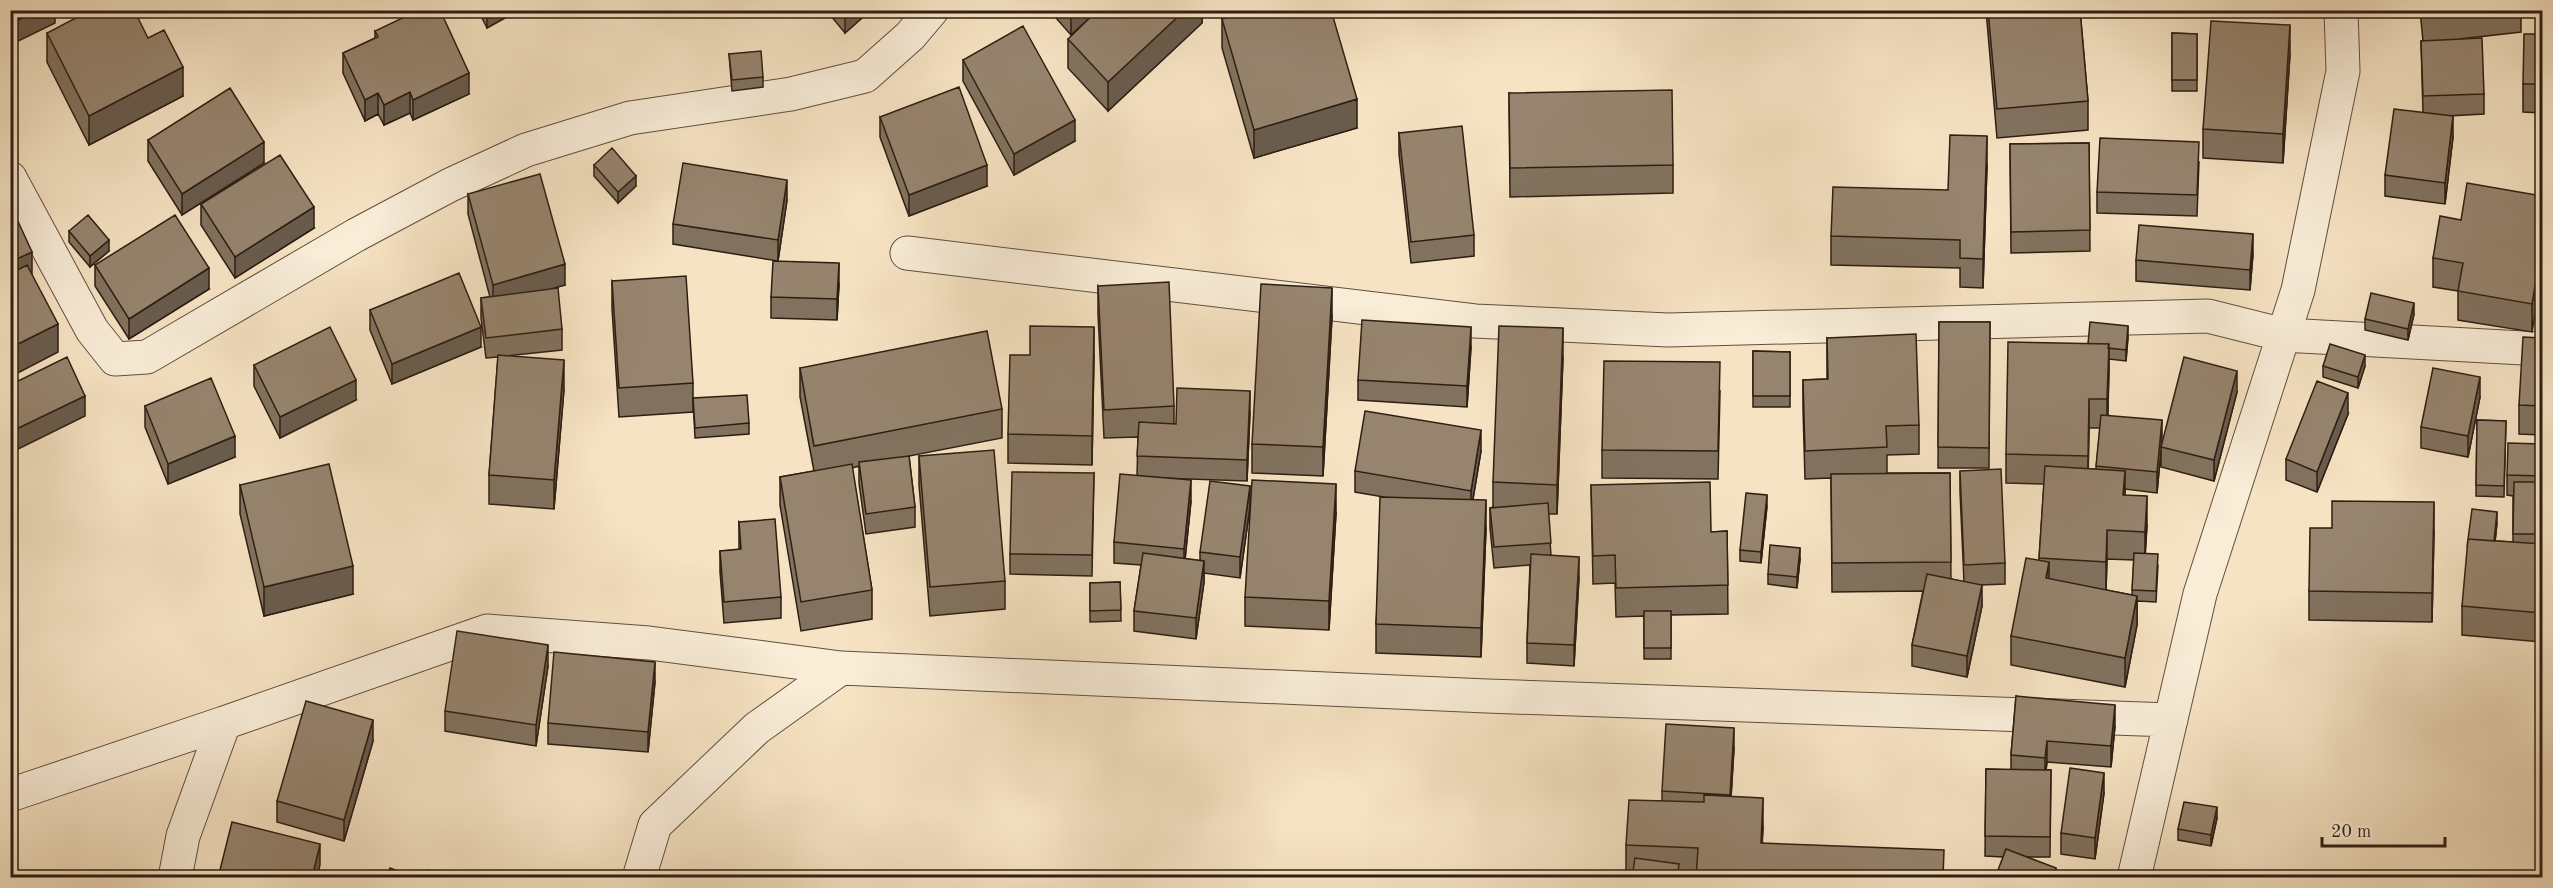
<svg xmlns="http://www.w3.org/2000/svg" width="2553" height="888" viewBox="0 0 2553 888" font-family="'Old Standard TT',serif">
  <style>
    .lines { fill: none; stroke-linecap: round; stroke-linejoin: round }
    .minor-casing { stroke: #604f3e; stroke-width: 35 }
    .minor { stroke: #f9edd8; stroke-width: 33 }
    .wall { fill: #81725f; stroke: #2e1e12; stroke-width: 1.5; fill-rule: evenodd }
    .shaded-wall { fill: #695c4d; stroke: #2e1e12; stroke-width: 1.5 }
    .building { fill: #96846e; stroke: #2e1e12; stroke-width: 1.5 }
  </style>
  <rect width="100%" height="100%" fill="#f6e3c3"/>
  <filter id="stains"><feTurbulence type="fractalNoise" baseFrequency=".00333" numOctaves="4"/><feColorMatrix values="0 0 0 0 .2 0 0 0 0 .09 0 0 0 0 .02 0 0 0 .5 -.17"/></filter>
  <radialGradient id="worn" r=".72"><stop offset=".6" stop-color="#630" stop-opacity="0"/><stop offset="1" stop-color="#630" stop-opacity=".3"/></radialGradient>
  <g class="lines">
    <!-- minor casing -->
    <g class="minor-casing">
      <path id="minor" d="M10 178 92 330 115 359 147 357 356 235 450 185 526 150 630 118 791 94 865 76 910 36 932 10
        M907 253 1475 321 1668 330 2208 316 2284 335 2542 349
        M10 795 224 723
        M175 878 183 836 224 723 487 631 649 643 841 668 1487 696 2171 720
        M639 878 655 825 757 728 841 668
        M2134 878 2200 594 2298 290 2343 71 2341 10"/>
    </g>
    <!-- minor -->
    <use href="#minor" class="minor"/>
  </g>
  <!-- wall -->
  <path class="wall" d="M478 10H519L487 28Z
    M826 10H871L845 33Z
    M1049 10H1098L1071 35Z
    M1202 10V23L1108 111 1068 68V39Z
    M1986 10H2080L2088 101V130L1997 138Z
    M2420 10H2521V32L2460 39 2484 94V114L2448 116 2453 137 2445 204 2385 196V175L2423 113 2421 41H2423Z
    M2539 10H2542V25H2539Z
    M1222 19 1357 128 1254 158 1222 48Z
    M375 31 469 94 413 120 410 113 384 125 378 114 365 121 343 73V53L375 38Z
    M47 33 148 38 183 96 89 145 47 62Z
    M2172 33 2197 34V91H2172Z
    M2542 34V113L2523 112V84Z
    M729 54 763 77V87L732 91Z
    M2290 54 2283 163 2203 158V129Z
    M963 60 1075 141 1014 175 963 81Z
    M1509 93 1673 165V193L1510 197Z
    M880 117 987 186 909 216 880 137Z
    M1399 133 1474 235V256L1411 263 1399 154Z
    M148 140 264 163 182 215 148 161Z
    M2089 143 2090 251 2011 253 2010 144Z
    M2199 162 2197 216 2097 213V192Z
    M594 165 636 186 618 203 594 176Z
    M1987 165 1983 288 1960 287V268L1831 265V236L1948 190Z
    M468 194 565 285 549 289 562 329V350L506 356 564 389 554 509 489 504V475L498 357 486 358 481 318V298L490 297 468 214Z
    M2542 196 2532 332 2458 320V291L2433 287V258L2461 220Z
    M787 200 778 261 673 244V224Z
    M201 204 314 228 235 278 201 225Z
    M69 231 109 251 90 267 69 242Z
    M2253 254 2250 290 2136 281V260Z
    M95 265 209 289 129 339 95 286Z
    M612 281 693 383V412L619 417 612 309Z
    M839 284 837 320 771 318V297Z
    M1098 286 1174 406V424L1250 412 1247 481 1161 478 1191 501 1185 559 1200 561V552L1250 507 1240 578 1204 573V582L1196 639 1134 631V611L1141 565 1114 563V542L1137 475 1138 437 1104 438 1098 314Z
    M370 310 481 347 392 384 370 330Z
    M2414 314 2408 340 2365 330V319Z
    M1332 317 1323 476 1252 473V444Z
    M1939 322H1990L1989 468H1938Z
    M2128 337 2126 361 2109 359 2108 415 2162 441 2161 445 2237 392 2214 481 2161 467V449L2157 493 2125 489V495L2147 525 2145 553 2158 565 2156 602 2137 601V625L2125 687 2011 665V636L2039 560 2044 484 2006 483V454L2088 344ZM2089 428H2100L2096 469H2088ZM2107 559 2134 560 2132 595 2106 590Z
    M1827 338 1919 425V454L1887 455V473H1950L1951 579 1964 582 1960 492V471L2005 563V584L1981 585 1982 606 1967 677 1912 666V645L1923 591 1832 592 1831 478 1805 479 1803 409V380L1827 379Z
    M2542 338V435L2519 434V405Z
    M1471 347 1467 407 1358 400V380Z
    M1753 351 1790 352V407H1753Z
    M1094 355 1092 465 1008 463V434Z
    M1563 357 1557 514H1548L1551 555 1579 577 1574 666 1527 663V643L1530 565 1494 568 1490 528V508L1493 507V482Z
    M254 365 356 400 280 438 254 386Z
    M2323 366H2365L2358 388 2323 377Z
    M800 368 1002 409V438L909 456 915 507V527L866 534 859 483V466L852 468 872 590V619L801 631 780 505V477L814 471 800 397Z
    M1720 391 1718 479 1602 478V450Z
    M2480 397 2468 457 2421 448V427Z
    M693 398 749 423V434L695 438Z
    M145 406 235 457 168 484 145 427Z
    M2348 414 2317 492 2286 480V459Z
    M2477 420 2506 421 2504 497 2476 496Z
    M2542 444V642L2462 635V606L2497 523 2495 541 2513 542V496L2507 495V475Z
    M1481 451 1473 499 1486 528 1481 657 1376 653V624L1384 497 1355 492V471Z
    M919 456 1005 581V609L930 616 919 485Z
    M1094 473 1092 576 1010 574V554Z
    M240 485 353 594 264 616 240 514Z
    M1591 485 1711 532 1727 531 1728 614 1671 615V659H1644V616L1616 617 1615 583 1593 584Z
    M1767 506 1761 563 1740 561V550Z
    M1336 513 1329 630 1245 626V597Z
    M739 522 781 597V618L724 623 720 572V551L739 550Z
    M2332 528 2434 531 2432 622 2309 620V591Z
    M1800 559 1797 588 1768 584V574Z
    M1120 582 1121 621 1090 622V583Z
    M548 666 536 746 445 731V711Z
    M655 682 648 752 548 744V723Z
    M2016 696 2115 726 2111 767 2047 762 2046 770H2051L2050 857H2028L2056 878 2003 857 1985 856 1986 769 2011 770V755Z
    M373 741 344 841 277 822V801Z
    M1734 748 1731 796 1763 827 1762 843 1944 878 1679 876V878L1626 874V845L1662 801V791Z
    M2104 793 2095 859 2061 854V833Z
    M2217 818 2211 846 2178 840V829Z"/>
  <!-- shaded-wall -->
  <path class="shaded-wall" d="M38 10H55V23L10 45V24Z
    M487 10H519L487 28Z
    M845 10H871L845 33Z
    M1075 10H1098L1071 35V15Z
    M1185 10H1202V23L1108 111V82Z
    M2290 25V54L2283 163V134Z
    M183 67V96L89 145V116Z
    M469 73V94L413 120V100Z
    M410 92V113L384 125V105Z
    M378 93V114L365 121V100Z
    M1357 99V128L1254 158V130Z
    M2453 116V137L2445 204V183Z
    M1075 120V141L1014 175V154Z
    M1987 136V165L1983 288V259Z
    M264 142V163L182 215V194Z
    M987 165V186L909 216V195Z
    M636 176V186L618 203V192Z
    M787 180V200L778 261V240Z
    M314 207V228L235 278V257Z
    M2253 234V254L2250 290V270Z
    M109 240V251L90 267V256Z
    M2542 245V273L2532 332V304Z
    M32 252V281L10 291V262Z
    M839 263V284L837 320V299Z
    M565 264V285L493 306V285Z
    M209 268V289L129 339V319Z
    M1332 288V317L1323 476V447Z
    M2414 303V314L2408 340V329Z
    M58 324V352L10 377V348Z
    M2128 326V337L2126 361V350Z
    M481 327V347L392 384V364Z
    M1094 327V355L1092 465V436Z
    M1471 327V347L1467 407V386Z
    M1563 328V357L1557 514V485Z
    M2109 344V373L2107 428V399Z
    M2365 355V366L2358 388V377Z
    M564 360V389L554 509V480Z
    M2237 371V392L2214 481V460Z
    M2480 377V397L2468 457V436Z
    M356 380V400L280 438V417Z
    M1250 391V412L1247 481V460Z
    M2348 393V414L2317 492V472Z
    M85 396V416L10 453V432Z
    M2089 399V428L2088 485V456Z
    M2162 420V441L2157 493V472Z
    M1481 430V451L1471 511V491Z
    M235 436V457L168 484V464Z
    M2125 471V500L2123 495Z
    M1191 480V501L1184 570V549Z
    M1336 484V513L1329 630V601Z
    M1250 486V507L1240 578V557Z
    M1767 495V506L1761 563V552Z
    M2147 496V525L2145 561V532Z
    M1486 500V528L1481 657V628Z
    M2434 502V531L2432 622V593Z
    M2497 512V523L2493 562V551Z
    M2107 530V559L2106 591V562Z
    M1800 548V559L1797 588V577Z
    M1579 557V577L1574 666V645Z
    M1204 561V582L1196 639V618Z
    M2049 562V591L2046 578Z
    M353 566V594L264 616V587Z
    M1982 585V606L1967 677V656Z
    M2137 596V625L2125 687V658Z
    M548 645V666L536 746V725Z
    M655 662V682L648 752V732Z
    M2115 705V726L2111 767V746Z
    M373 720V741L344 841V820Z
    M1734 728V748L1730 816V795Z
    M2047 741V762L2045 778V758Z
    M2104 773V793L2095 859V838Z
    M1763 798V827L1761 872V843Z
    M2217 807V818L2211 846V835Z
    M320 844V865L317 878H312Z
    M2056 868V878H2053Z"/>
  <!-- building -->
  <path class="building" d="M10 10H38L10 24Z
    M91 10H134L148 38 164 30 183 67 89 116 47 33Z
    M419 10H440L469 73 413 100 410 92 384 105 378 93 365 100 343 53 378 37 375 31Z
    M1067 10H1075L1071 15Z
    M1098 10H1185L1108 82 1068 39Z
    M1253 10H1331L1357 99 1254 130 1222 19Z
    M1988 10H2080L2088 101 1997 109Z
    M2423 10H2461L2423 15Z
    M2211 21 2290 25 2283 134 2203 129Z
    M1023 26 1075 120 1014 154 963 60Z
    M2172 33 2197 34V80H2172Z
    M2524 34H2542V84H2523Z
    M2482 38 2484 94 2423 96 2421 41Z
    M761 51 763 77 732 80 729 54Z
    M959 87 987 165 909 195 880 117Z
    M230 88 264 142 182 194 148 140Z
    M1672 90 1673 165 1510 168 1509 93Z
    M2394 109 2453 116 2445 183 2385 175Z
    M1462 126 1474 235 1411 242 1399 133Z
    M1950 135 1987 136 1983 259 1960 258V240L1831 236 1833 187 1948 190Z
    M2100 138 2199 142 2197 195 2097 192Z
    M2089 143 2090 230 2011 232 2010 144Z
    M612 148 636 176 618 192 594 165Z
    M280 155 314 207 235 257 201 204Z
    M683 163 787 180 778 240 673 224Z
    M540 174 565 264 493 285 468 194Z
    M2467 183 2542 196V245L2532 304 2458 291 2463 263 2433 258 2440 216 2461 220Z
    M10 204 32 252 10 262Z
    M88 215 109 240 90 256 69 231Z
    M175 215 209 268 129 319 95 265Z
    M2139 225 2253 234 2250 270 2136 260Z
    M773 261 839 263 837 299 771 297Z
    M27 265 58 324 10 348V274Z
    M459 273 481 327 392 364 370 310Z
    M686 276 693 383 619 388 612 281Z
    M1169 282 1174 406 1104 410 1098 286Z
    M1261 284 1332 288 1323 447 1252 444Z
    M558 288 562 329 486 338 481 298Z
    M2371 293 2414 303 2408 329 2365 319Z
    M1362 320 1471 327 1467 386 1358 380Z
    M1939 322H1990L1989 448 1938 447Z
    M2090 322 2128 326 2126 350 2108 348 2109 344H2088Z
    M1030 326 1094 327 1092 436 1008 434 1010 355H1030Z
    M1499 326 1563 328 1557 485 1493 482Z
    M330 327 356 380 280 417 254 365Z
    M987 331 1002 409 814 446 800 368Z
    M1916 334 1919 425 1886 426 1887 447 1805 451 1803 380 1828 379 1827 338Z
    M2523 337 2542 338V406L2519 405Z
    M2008 342 2109 344 2107 399H2089L2088 456 2006 454Z
    M2330 344 2365 355 2358 377 2323 366Z
    M1753 351 1790 352V396H1753Z
    M498 355 564 360 554 480 489 475Z
    M67 357 85 396 10 432V385Z
    M2184 357 2237 371 2214 460 2161 447Z
    M1604 361 1720 362 1718 451 1602 450Z
    M2433 368 2480 377 2468 436 2421 427Z
    M211 378 235 436 168 464 145 406Z
    M2317 381 2348 393 2317 472 2286 459Z
    M1177 388 1250 391 1247 460 1137 456 1139 422 1176 424Z
    M747 395 749 423 695 428 693 398Z
    M1365 411 1481 430 1471 491 1355 471Z
    M2101 415 2162 420 2157 472 2096 466Z
    M2477 420 2506 421 2504 486 2476 485Z
    M2508 443 2542 444V476L2507 475Z
    M994 450 1005 581 930 587 919 456Z
    M909 456 915 507 866 514 859 462Z
    M329 464 353 566 264 587 240 485Z
    M852 464 872 590 801 602 780 477Z
    M2045 466 2125 471 2123 495 2147 496 2145 532 2107 530 2106 562 2039 558Z
    M2001 469 2005 563 1964 565 1960 471Z
    M1012 472 1094 473 1092 555 1010 554Z
    M1950 473 1951 562 1832 563 1831 474Z
    M1120 474 1191 480 1184 549 1114 542Z
    M1252 480 1336 484 1329 601 1245 597Z
    M1210 481 1250 486 1240 557 1200 552Z
    M1710 482 1711 532 1727 531 1728 585 1616 588 1615 555 1593 556 1591 485Z
    M2514 482H2542V534H2513Z
    M1746 493 1767 495 1761 552 1740 550Z
    M1380 497 1486 500 1481 628 1376 624Z
    M2332 501 2434 502 2432 593 2309 591 2310 528H2332Z
    M1548 503 1551 543 1494 547 1490 508Z
    M2472 509 2497 512 2494 541 2468 539 2467 547Z
    M775 519 781 597 724 602 720 551 741 549 739 522Z
    M2468 539 2542 544V613L2462 606Z
    M1770 545 1800 548 1797 577 1768 574Z
    M1143 553 1204 561 1196 618 1134 611Z
    M2134 553 2158 554 2156 591 2132 590Z
    M1531 554 1579 557 1574 645 1527 643Z
    M2026 558 2049 562 2046 578 2137 596 2125 658 2011 636Z
    M1927 574 1982 585 1967 656 1912 645Z
    M1120 582 1121 610 1090 611V583Z
    M1644 611H1671V648H1644Z
    M457 631 548 645 536 725 445 711Z
    M554 652 655 662 648 732 548 723Z
    M2016 696 2115 705 2111 746 2047 741 2045 758 2011 755Z
    M306 701 373 720 344 820 277 801Z
    M1666 724 1734 728 1730 795 1662 791Z
    M2070 768 2104 773 2095 838 2061 833Z
    M1986 769 2051 770 2050 837 1985 836Z
    M1704 795 1763 798 1761 843 1944 850 1943 878H1696L1698 848 1626 845 1629 800 1704 802Z
    M2184 802 2217 807 2211 835 2178 829Z
    M232 822 320 844 312 878H218Z
    M2006 849 2056 868 2053 878H1995Z
    M1635 858 1679 864 1677 878H1632Z
    M390 868 416 878H386Z
    M427 870 446 878H424Z"/>
  <!-- margin -->
  <rect width="2553" height="888" fill="none" stroke="#f6e3c3" stroke-width="36"/>
  <rect x="12" y="12" width="2529" height="864" fill="none" stroke="#2e1e12" stroke-width="3"/>
  <rect x="18" y="18" width="2517" height="852" fill="none" stroke="#2e1e12" stroke-width="1.5"/>
  <!-- scale -->
  <path d="M2322 837v9h123v-9" fill="none" stroke="#2e1e12" stroke-width="3"/>
  <text x="2331" y="837" font-size="18" fill="#2e1e12" stroke="#f9edd8" stroke-width="4.5" paint-order="stroke">20 m</text>
  <rect width="100%" height="100%" filter="url(#stains)"/>
  <rect width="100%" height="100%" fill="url(#worn)"/>
</svg>
